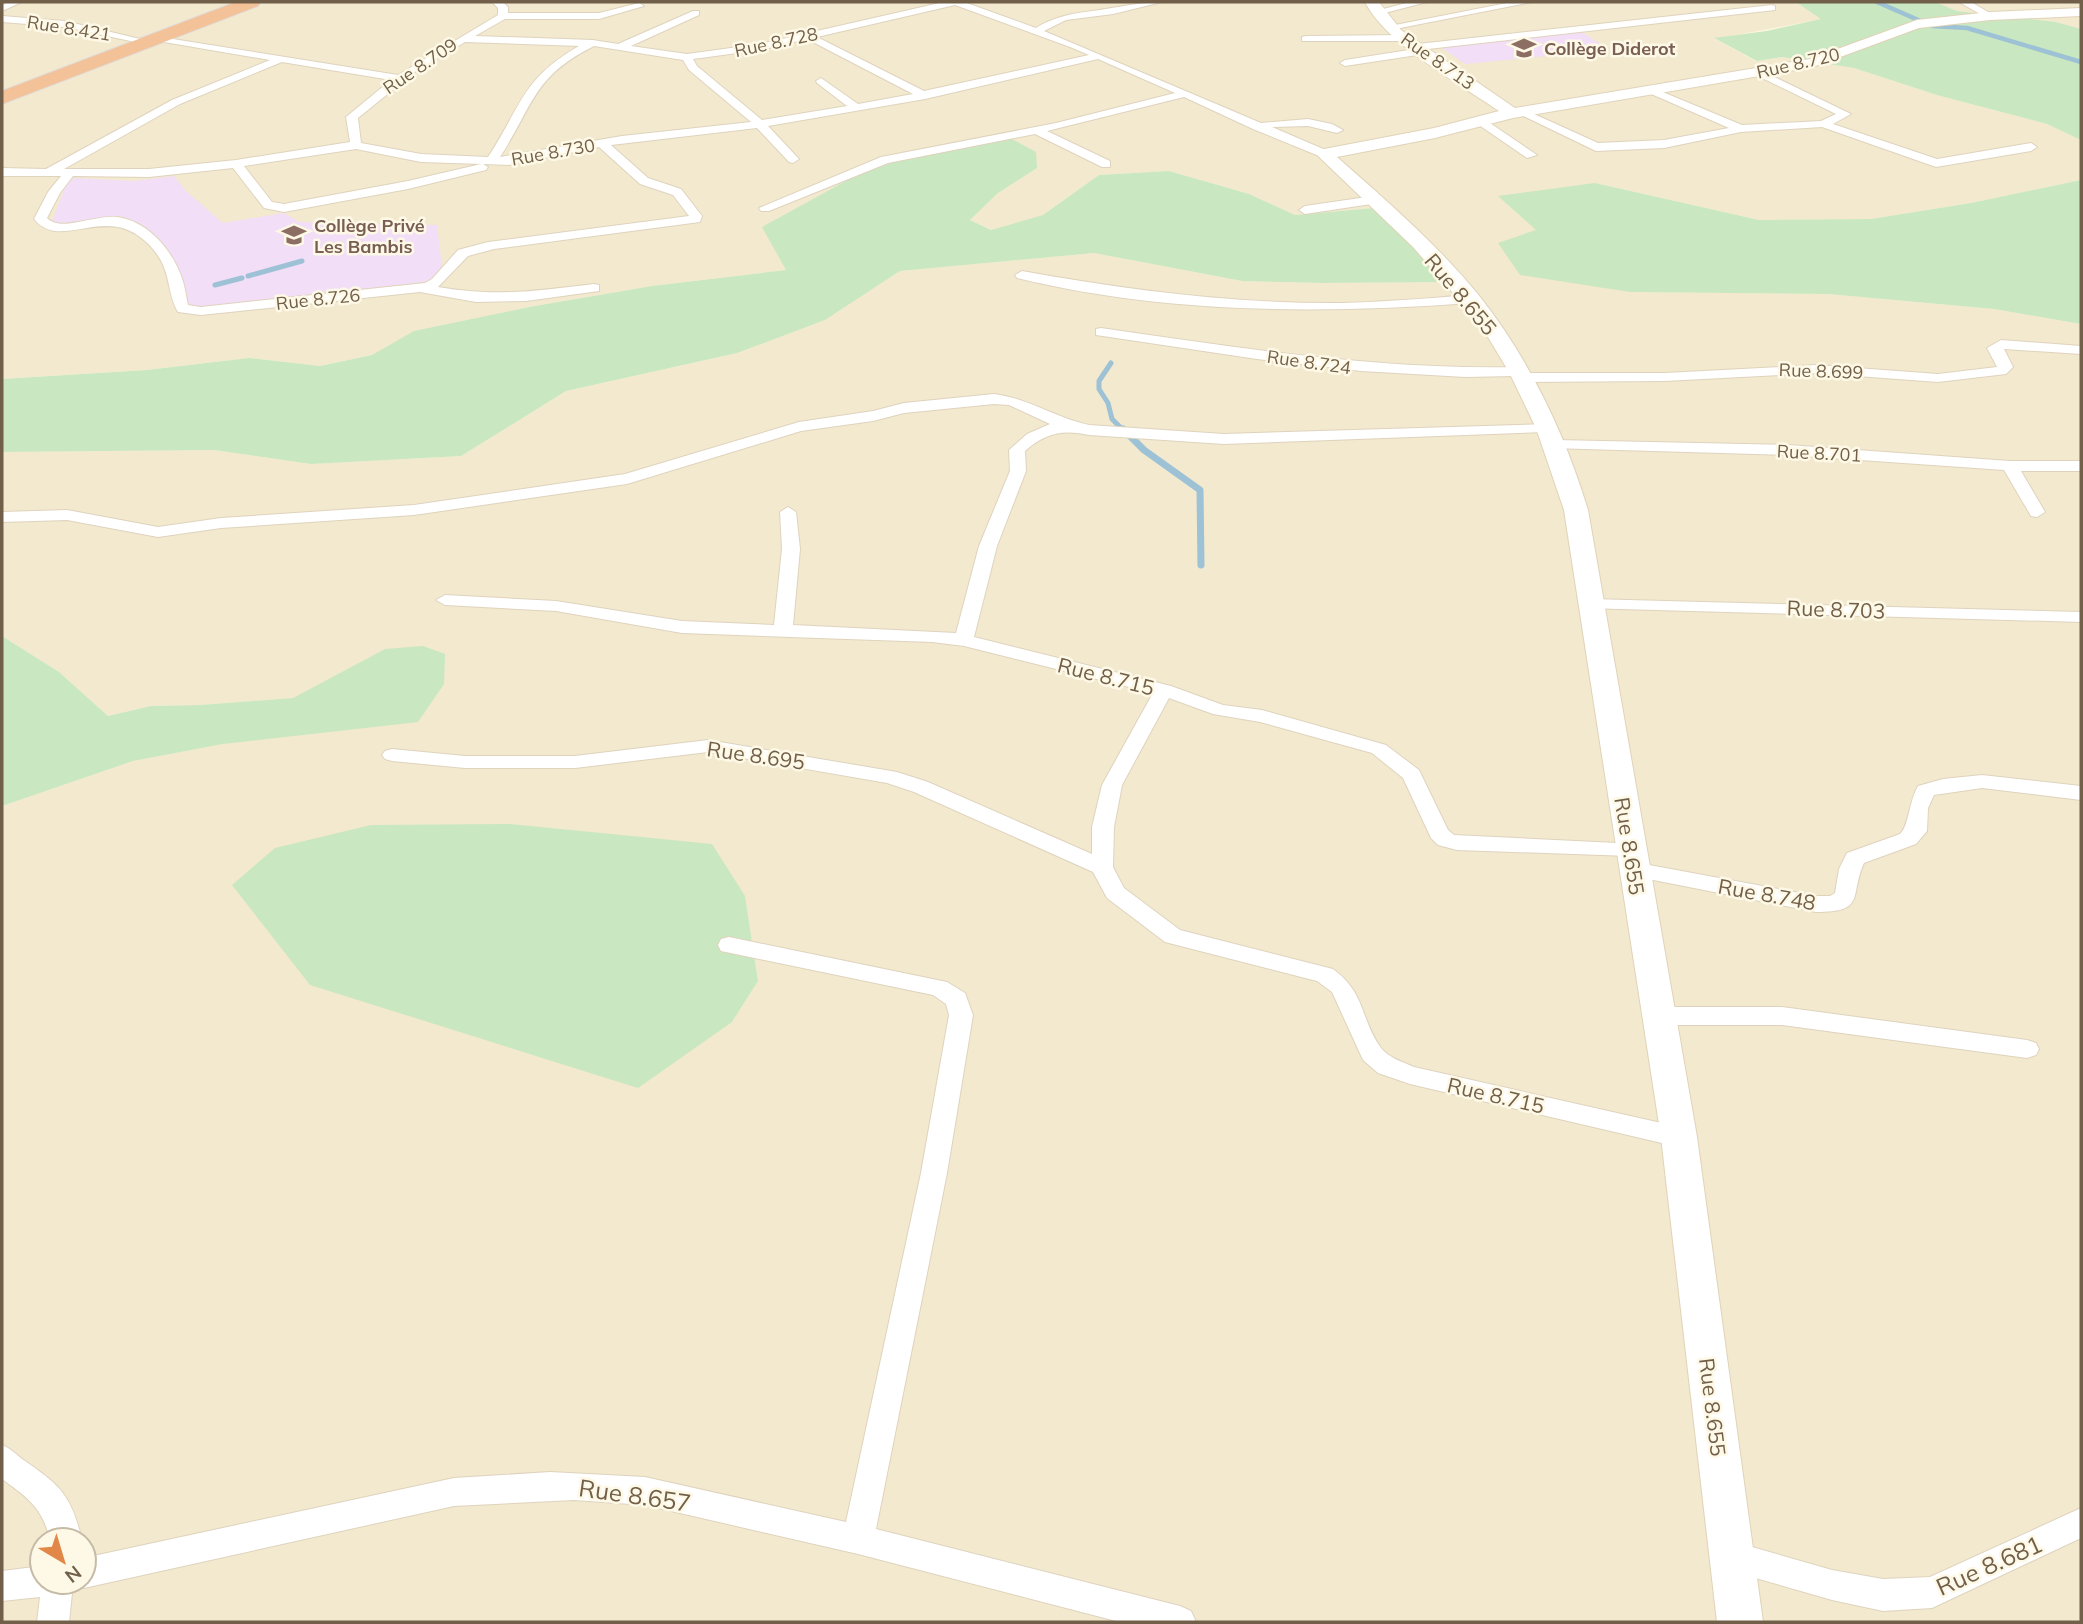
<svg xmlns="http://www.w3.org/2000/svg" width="2083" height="1624" viewBox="0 0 2083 1624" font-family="Mulish,sans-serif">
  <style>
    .residential { fill: #f2e9cf; fill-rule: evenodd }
    .education { fill: #f2def7 }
    .green { fill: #c9e7c0 }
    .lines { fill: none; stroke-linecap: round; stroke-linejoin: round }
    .stream-far2 { stroke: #9dc1d5; stroke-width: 4.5 }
    .stream-far1 { stroke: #9dc1d5; stroke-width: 5 }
    .stream { stroke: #9dc1d5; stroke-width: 7 }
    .street-casing { stroke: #dfd3bd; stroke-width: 2 }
    .secondary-casing { stroke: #e0d3b8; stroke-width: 2 }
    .highway-casing { stroke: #e0dcd7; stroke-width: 2 }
    .street { fill: #fff; fill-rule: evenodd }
    .secondary { fill: #fff; fill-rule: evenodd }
    .highway { fill: #f4c299; fill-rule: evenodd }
    .labels { text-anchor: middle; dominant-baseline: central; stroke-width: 5; stroke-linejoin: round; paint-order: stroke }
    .far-street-label { font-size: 18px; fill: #715f49; stroke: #fef9e6 }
    .far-education-label { font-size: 18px; font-weight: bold; fill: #785e54; stroke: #fef9e6; text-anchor: start }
    .street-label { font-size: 21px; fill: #715f49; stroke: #fef9e6 }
    .near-street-label { font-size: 24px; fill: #715f49; stroke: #fef9e6 }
  </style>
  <rect width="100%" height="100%" fill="#fbf6e0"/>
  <!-- residential -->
  <path class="residential" d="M2 2H1796L1822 19 1715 39 1756 61 1782 57 1854 68 1937 95 2047 124 2081 140V180L1971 203 1871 219 1759 220 1595 183 1630 292 1828 294 1994 309 2081 324V1622H2V806L133 761 223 744 385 649 294 698 200 705 151 706 108 716 59 672 2 636V452L214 450 311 464 461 456 566 391 737 353 825 320 900 271 1094 253 1242 281 1323 283 1454 282 1374 208 1295 215 1249 194 1169 171 1099 175 1043 215 992 230 970 220 998 193 1037 168 862 172 763 227 786 270 652 286 529 307 415 331 372 355 320 366 249 358 147 370 2 379V80L4 79 2 78ZM745 896 758 981 732 1022ZM42 1540H84V1582H42Z
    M1935 2H2081V29L2056 22 1957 11Z"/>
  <!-- education -->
  <path class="education" d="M1580 31 1610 50 1465 64 1438 45Z
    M174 176 187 192 223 223 284 213 299 222 437 225 443 275 432 281 208 308 189 307 164 244 121 216 62 224 52 221 66 185 74 178 134 181Z"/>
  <!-- green -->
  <path class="green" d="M1796 2H1935L1957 11 2056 22 2081 29V140L2047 124 1937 95 1854 68 1782 57 1757 61 1714 38 1767 31 1821 19Z
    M1010 138 1036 152 1037 168 998 193 970 220 991 230 1043 215 1099 175 1169 171 1249 194 1295 215 1374 208 1455 282 1323 283 1242 281 1094 253 900 271 825 320 737 353 566 391 461 456 311 464 214 450 2 452V379L147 370 249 358 320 366 372 355 414 331 529 307 652 286 786 270 762 227 862 172 938 149Z
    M2081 180V324L1994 309 1828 294 1630 292 1520 275 1498 243 1536 230 1498 196 1595 183 1759 220 1871 219 1971 203Z
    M2 636 59 672 108 716 151 706 200 705 293 698 385 649 423 646 445 654 444 684 418 722 223 744 133 761 2 806Z
    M510 824 712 844 745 896 758 981 732 1022 638 1088 310 985 232 885 275 848 371 825Z"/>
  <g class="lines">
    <!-- stream-far2 -->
    <path class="stream-far2" d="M1877 2 1932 26 1967 28 2081 62"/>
    <!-- stream-far1 -->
    <path class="stream-far1" d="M248 276 302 261
      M215 285 242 278
      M1111 363 1099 381V389L1108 403 1112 419 1124 431"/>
    <!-- stream -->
    <path class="stream" d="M1123 429 1144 450 1200 490 1201 565"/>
    <!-- street casing -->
    <g class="street-casing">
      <path id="street" d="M9 2H22L2 11V5Z
        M492 2H503L508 7V13H599L639 3 644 6 599 19H505L475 36 593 40 618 44 693 11H699V15L631 46 687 54 760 44 944 2H964L1036 28C1058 14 1080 13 1106 9 1125 6 1142 2 1162 2L1113 14 1066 20 1044 31 1261 123 1308 119 1332 124 1343 130 1337 133 1308 126 1272 127 1328 151 1330 154 1324 158 1253 129 1184 97 1047 131 1110 161V167H1102L1035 134 888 163 769 211H761L759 208 881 157 1056 123 1175 93 1098 59 925 99 768 126 799 159 793 163 789 162 757 128 611 145 648 178 681 189 702 216 700 222 494 249 468 256 438 287C496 297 537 291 594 284L599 285V291L526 301 476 302 420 292 201 315 178 312C166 292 172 270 152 248 108 198 62 254 34 219L48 192 61 176H2V168L46 169 172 100 270 60 158 41 154 40V36L398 75 498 15V8ZM955 5 1070 47 1089 55 924 91 817 37ZM807 39 913 94 858 104 821 78 816 81 817 83 847 106 762 120 697 66 693 59 760 50ZM465 42 579 46C522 78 521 107 488 157L421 154 361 143 358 118 416 71ZM594 46 683 60 689 70 751 122 622 136 500 157C534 105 532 77 594 46ZM282 62 391 80 346 117 350 142 236 160 149 169H64L180 104ZM599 147 640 184 673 195 689 216 488 242 458 250 432 279 425 283 201 307 188 305C186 296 185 287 182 278 172 250 148 221 117 217 104 216 91 220 78 222 67 224 55 226 47 218L60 193 73 176 149 177 233 168 264 208 284 212 408 189 486 170 488 167 483 164 509 165ZM356 149 421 162 481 164 408 181 284 204 272 202 244 166Z
        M1410 2H1427L1377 15 1372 12Z
        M1512 2H1532L1390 30 1385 27Z
        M1959 2H1971L1995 16 1987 18Z
        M1772 5 1775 6V10L1428 49V53L1424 54 1345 66 1340 63 1345 60 1415 49 1413 47 1418 44Z
        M2 16 65 21 140 39 135 42 65 27 2 22Z
        M1306 36 1404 35 1409 38 1404 41H1302V37Z
        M1760 70 1851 114 1833 124 1937 159 2031 143 2037 147 2031 151 1936 167 1822 127 1741 132 1664 148 1596 151 1513 111 1523 109 1598 143 1664 140 1729 128 1649 93V89L1653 88 1742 125 1821 121 1836 114 1756 75 1755 73Z
        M1480 118 1484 119 1537 155 1527 158 1476 123 1474 121Z
        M1374 196 1380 200 1378 203 1305 214 1299 210 1305 206Z
        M1022 271C1128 290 1235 304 1342 303 1385 302 1428 298 1471 295L1478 299 1471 303C1320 314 1165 314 1017 278L1015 275Z
        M1101 328C1240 348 1377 370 1518 367L1523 368 1524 373H1665L1816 365 1938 374 1997 367 1987 348 2001 340 2081 346V354L2004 349 2013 367 2006 374 1938 382 1816 373 1665 381 1521 382 1516 381 1515 376 1465 377 1361 371 1257 359 1096 335V329Z
        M994 394C1028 398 1056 418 1089 425L1224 434 1551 424 1553 427 1545 432 1224 444 1089 435C1063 429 1045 433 1025 451L1026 471 997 546 974 637 1171 686 1223 705 1262 710 1386 745 1419 770 1448 830 1454 835 1638 844 1641 849 1638 854 1630 856 1457 850 1438 845 1431 838 1403 778 1372 753 1260 722 1213 714 1169 698 1122 785 1114 827 1113 867 1124 888 1180 930 1333 969C1366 993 1360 1019 1381 1048 1389 1058 1403 1062 1414 1067L1679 1127 1688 1130 1692 1137 1688 1144 1679 1147 1410 1084 1378 1073 1363 1060 1332 992 1317 981 1165 942 1107 898 1093 872 914 792 887 783 708 752 575 768H465L392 761 385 759 382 755 385 751 392 749 465 756H575L708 740 897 772 928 782 1092 854V827L1102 785 1153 693 964 646 932 642 682 633 556 611 445 605 436 600 445 595 556 601 682 621 774 625 782 549 780 512 788 507 796 512 800 549 793 625 956 633 979 546 1010 471 1009 450 1027 434 1050 424 1009 405 994 404 904 413 873 421 801 431 627 484 414 515 221 528 158 537 67 520 2 522V512L67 510 158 527 221 518 414 505 625 474 799 422 873 411 904 403Z
        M1556 440 1788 445 2010 461H2081V471H2021L2045 512 2037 517 2031 516 2004 470 1788 455 1550 448 1548 445Z
        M1590 599 2081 612V622L1584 608 1581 604 1584 600Z
        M1982 775 2081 786V800L1982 788 1934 795 1928 808 1927 831 1916 844 1864 863C1849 896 1867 912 1816 912L1633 876 1625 874 1622 869 1625 864 1633 862 1816 896H1830L1835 893 1839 869 1847 853 1900 834C1909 826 1909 801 1918 786L1943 779Z
        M729 937 947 982 965 993 973 1015 947 1173 876 1529 1180 1606 1191 1611 1196 1622H1120L858 1554 645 1505 574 1500 454 1506 84 1588 73 1584 69 1622H37L40 1597 2 1601V1571L42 1566V1582H84V1558L454 1478 550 1472 645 1477 846 1522 921 1173 949 1015 946 1004 933 995 721 951 718 945 721 939Z
        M1658 1007H1782L2027 1040 2036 1043 2039 1049 2036 1055 2027 1058 1782 1025H1658L1650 1022 1646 1016 1650 1010Z
        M2 1445C12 1449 16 1455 25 1461 61 1486 71 1495 82 1540H50C43 1508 27 1497 2 1479Z
        M2081 1508V1538L1932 1608 1883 1611 1832 1600 1731 1571 1720 1567 1715 1556 1720 1545 1731 1541 1832 1570 1883 1579 1930 1577Z"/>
    </g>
    <!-- secondary casing -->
    <g class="secondary-casing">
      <path id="secondary" d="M1365 2H1379L1401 30 1515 108 1810 59 1917 20 1990 12 2081 8V16L1990 20 1919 28 1813 67 1513 118 1435 138 1337 157C1387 201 1439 246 1481 298 1530 361 1565 434 1588 510L1697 1137 1763 1622H1717L1661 1137 1564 510 1536 428 1509 372 1480 324 1413 247 1316 154 1324 149 1434 128 1499 111C1460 84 1386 44 1365 2Z"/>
    </g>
    <!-- highway casing -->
    <g class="highway-casing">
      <path id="highway" d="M236 2H261L258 6 2 104V91Z"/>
    </g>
    <!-- street -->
    <use href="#street" class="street"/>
    <!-- secondary -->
    <use href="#secondary" class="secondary"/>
    <!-- highway -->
    <use href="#highway" class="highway"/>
  </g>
  <!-- icons -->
  <defs>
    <g id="school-bare" transform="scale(1.89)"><path d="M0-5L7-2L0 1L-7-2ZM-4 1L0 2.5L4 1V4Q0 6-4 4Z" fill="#8d6e63" stroke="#fef9e6" stroke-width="2.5" paint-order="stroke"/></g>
  </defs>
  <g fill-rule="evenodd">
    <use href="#school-bare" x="1524" y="48"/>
    <use href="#school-bare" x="294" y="235"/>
  </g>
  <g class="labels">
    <!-- far-street labels -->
    <g class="far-street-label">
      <text transform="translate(69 28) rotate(9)">Rue 8.421</text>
      <text transform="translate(776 42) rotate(-12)">Rue 8.728</text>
      <text transform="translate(1438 61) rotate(35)">Rue 8.713</text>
      <text transform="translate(1798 63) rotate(-13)">Rue 8.720</text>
      <text transform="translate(420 66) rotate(-34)">Rue 8.709</text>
      <text transform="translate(553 152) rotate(-10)">Rue 8.730</text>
      <text transform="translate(318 299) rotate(-6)">Rue 8.726</text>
      <text transform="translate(1309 362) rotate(8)">Rue 8.724</text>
      <text transform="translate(1821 371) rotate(2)">Rue 8.699</text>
      <text transform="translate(1819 453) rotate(3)">Rue 8.701</text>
    </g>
    <!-- far-education labels -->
    <g class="far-education-label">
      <text x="1544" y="48">Collège Diderot</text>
      <text x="314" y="225">Collège Privé<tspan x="314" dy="21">Les Bambis</tspan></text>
    </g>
    <!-- street labels -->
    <g class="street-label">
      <text transform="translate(1461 294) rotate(50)">Rue 8.655</text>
      <text transform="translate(1836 609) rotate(2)">Rue 8.703</text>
      <text transform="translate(1106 676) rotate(14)">Rue 8.715</text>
      <text transform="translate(756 755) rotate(8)">Rue 8.695</text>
      <text transform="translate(1630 846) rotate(81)">Rue 8.655</text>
      <text transform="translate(1767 894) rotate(10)">Rue 8.748</text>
      <text transform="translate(1496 1095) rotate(13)">Rue 8.715</text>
      <text transform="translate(1713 1407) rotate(83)">Rue 8.655</text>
    </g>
    <!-- near-street labels -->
    <g class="near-street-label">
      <text transform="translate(635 1495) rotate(8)">Rue 8.657</text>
      <text transform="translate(1989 1565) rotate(-24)">Rue 8.681</text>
    </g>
  </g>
  <!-- border -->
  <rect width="2083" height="1624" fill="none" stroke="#715f49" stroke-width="7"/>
  <!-- north arrow -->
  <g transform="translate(63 1561) rotate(142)"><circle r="33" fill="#fef9e6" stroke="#c6bba7" stroke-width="2"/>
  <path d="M0-5L12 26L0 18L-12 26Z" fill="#e18849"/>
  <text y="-10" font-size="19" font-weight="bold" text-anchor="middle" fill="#715f49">N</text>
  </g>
</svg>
